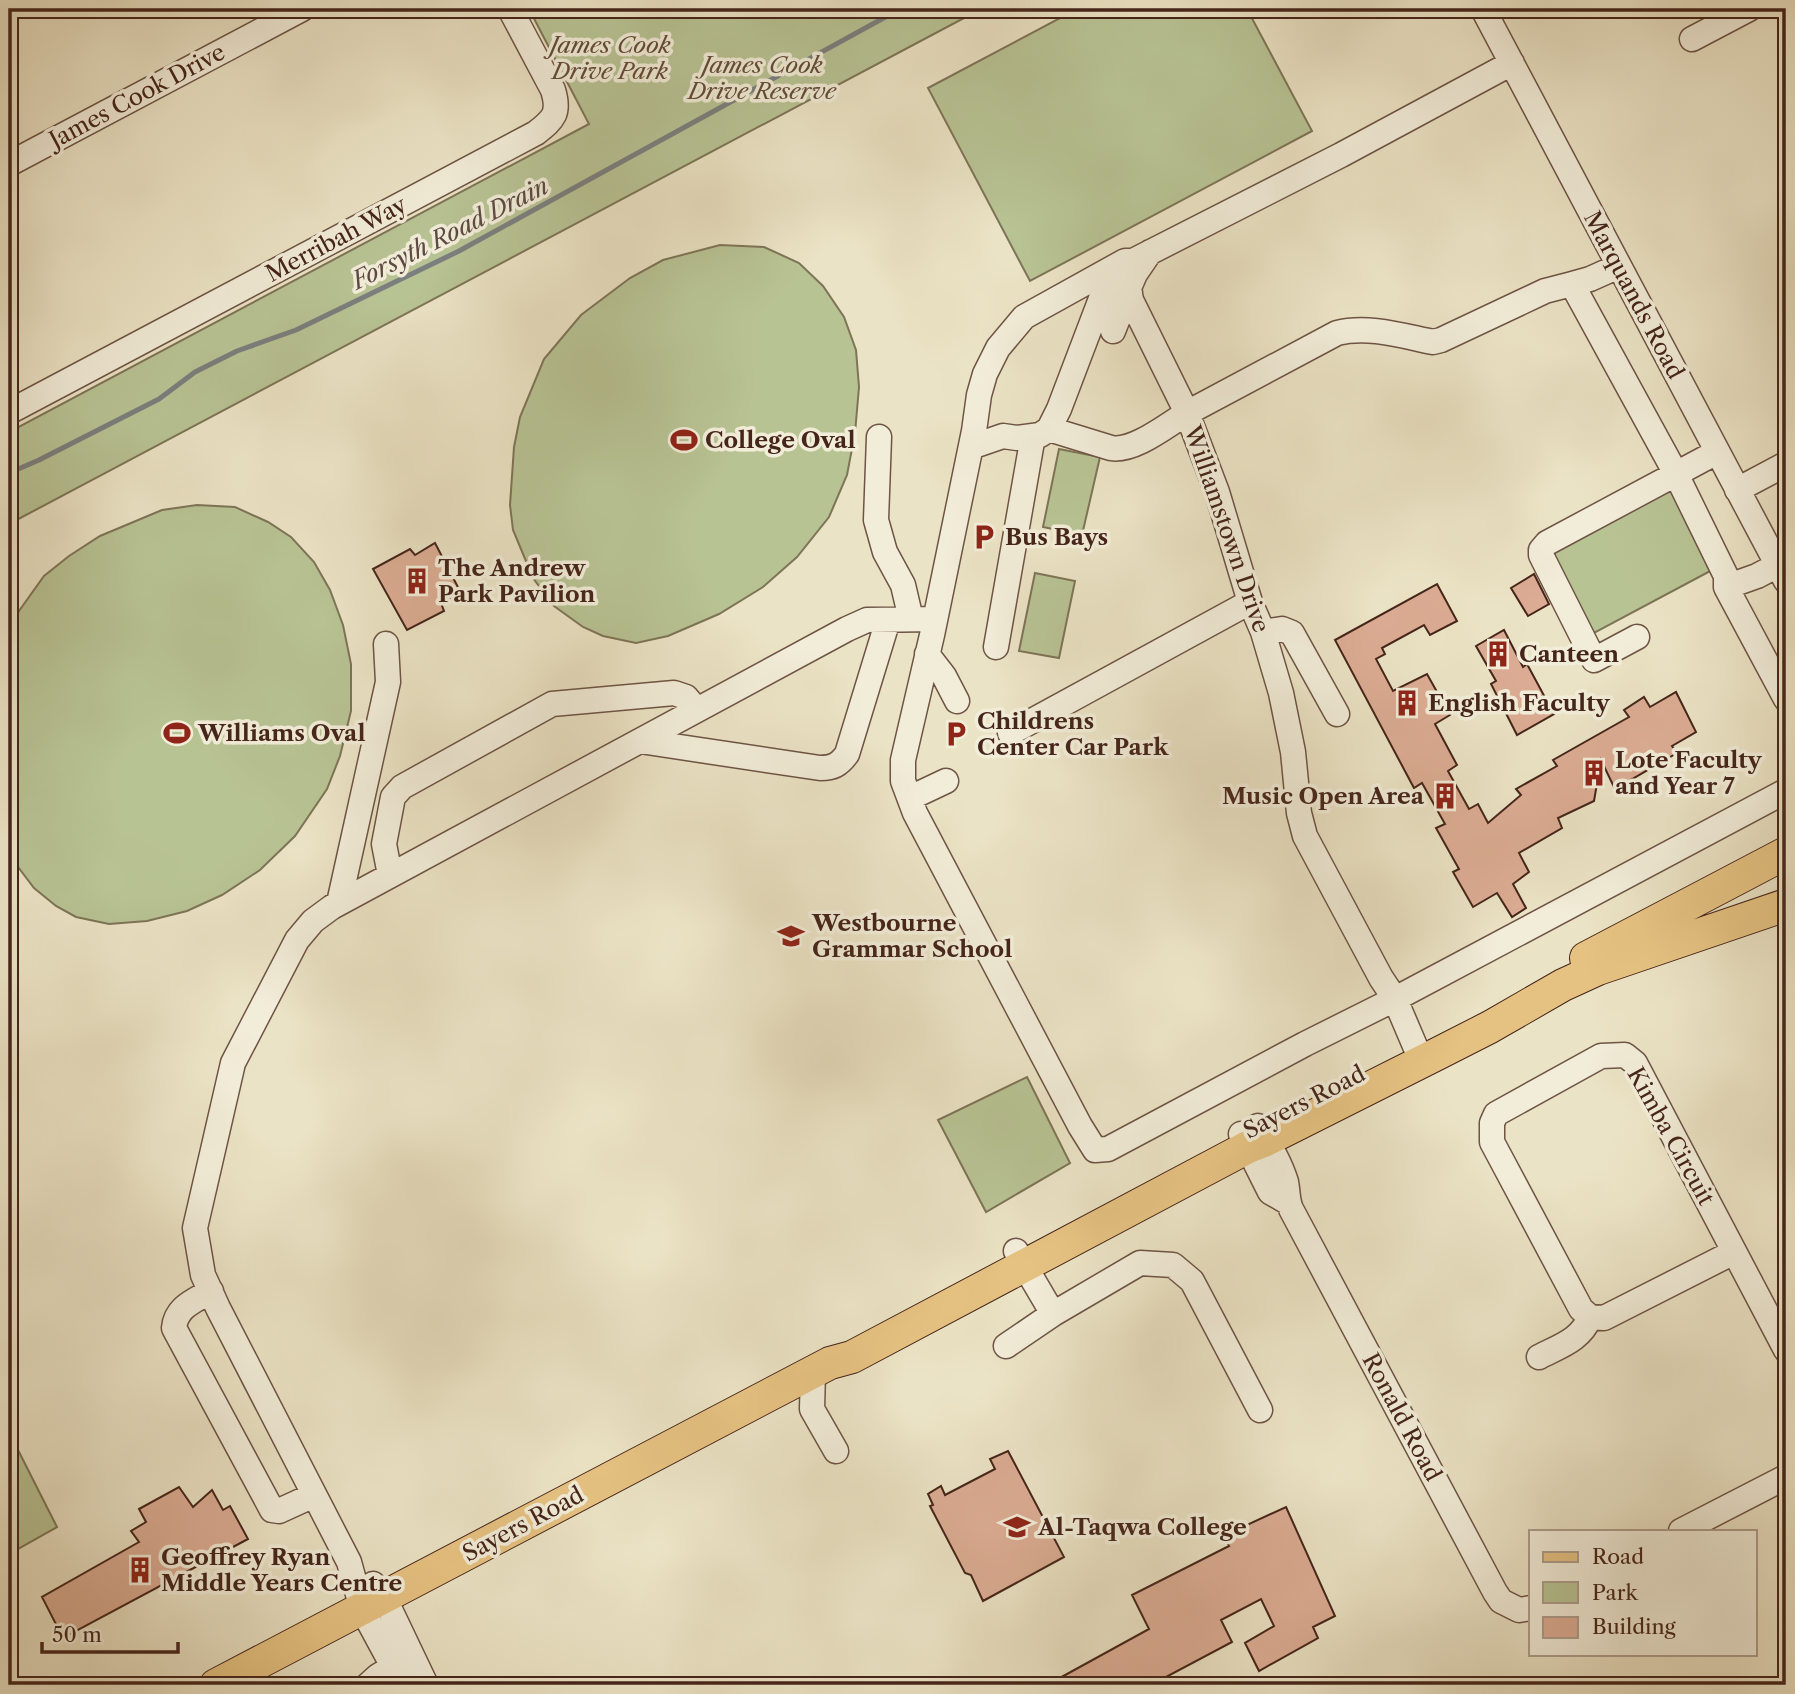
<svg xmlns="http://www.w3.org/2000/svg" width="1795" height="1694" viewBox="0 0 1795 1694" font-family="'Libre Caslon Text',serif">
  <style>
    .green { fill: #b8c394; stroke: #7e7457; stroke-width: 2 }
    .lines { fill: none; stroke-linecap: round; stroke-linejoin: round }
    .stream { stroke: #7b7f7e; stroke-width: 5 }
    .building { fill: #dbac93; stroke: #45251a; stroke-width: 2 }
    .minor-casing { stroke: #6e5445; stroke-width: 27 }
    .major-casing { stroke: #45251a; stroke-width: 34 }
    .minor { stroke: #f2edd9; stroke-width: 24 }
    .major { stroke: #e6c282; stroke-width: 32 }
    .labels { text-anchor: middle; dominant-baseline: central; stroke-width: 7; stroke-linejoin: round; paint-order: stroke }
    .park-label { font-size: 23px; font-style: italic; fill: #624c38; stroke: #f2edd9 }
    .street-label { font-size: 23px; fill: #45251a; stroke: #f2edd9 }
    .poi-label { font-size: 23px; font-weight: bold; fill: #45251a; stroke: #f2edd9; text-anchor: start }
    .water-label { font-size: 24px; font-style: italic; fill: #5c4a44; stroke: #f2edd9 }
  </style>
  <rect width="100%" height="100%" fill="#ebe3c5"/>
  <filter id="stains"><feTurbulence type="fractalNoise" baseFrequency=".00286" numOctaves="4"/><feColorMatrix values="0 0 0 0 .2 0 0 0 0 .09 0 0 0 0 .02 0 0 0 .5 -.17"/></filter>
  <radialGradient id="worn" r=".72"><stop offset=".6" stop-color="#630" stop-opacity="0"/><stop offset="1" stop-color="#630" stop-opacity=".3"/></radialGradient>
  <!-- green -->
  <path class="green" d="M529 9H981L9 524V432L589 124Z
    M1077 9H1247L1312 131 1030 281 928 88Z
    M720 245 764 247 799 263 823 286 844 317 856 350 859 387 855 433 847 475 829 517 797 557 763 587 719 614 668 636 636 643 603 636 583 627 554 606 533 578 513 530 510 505 514 447 520 417 544 359 581 315 630 278 663 260Z
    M1059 449 1100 457 1082 535 1043 527Z
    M1671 489 1714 569 1594 633 1555 558V551Z
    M197 505 235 507 268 522 291 537 314 562 330 590 343 625 351 664V711L340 756 327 789 295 836 260 870 222 895 187 911 147 921 109 924 76 917 56 906 34 888 9 855V633L19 611 44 576 69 556 100 536 162 510Z
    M1035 573 1075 581 1059 658 1019 651Z
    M1027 1077 1070 1163 986 1212 938 1120Z
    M16 1446 57 1527 9 1554V1450Z"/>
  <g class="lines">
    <!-- stream -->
    <path class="stream" d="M9 473 39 460 159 399 195 372 237 351 296 330 459 251 900 9"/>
  </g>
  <!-- building -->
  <path class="building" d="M435 543 461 593 441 603 444 611 407 630 373 569 410 549 415 555Z
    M1534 574 1549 604 1528 616 1511 588Z
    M1437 584 1457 621 1430 635 1424 625 1382 648 1385 654 1376 659 1393 691 1427 674 1450 715 1435 724 1457 765 1448 771 1469 809 1478 804 1488 823 1521 795 1516 789 1557 766 1553 760 1629 717 1624 710 1644 697 1650 707 1676 692 1696 732 1672 746 1677 753 1615 789 1601 760 1594 801 1558 818 1562 828 1519 853 1529 872 1513 884 1526 908 1512 917 1497 893 1473 907 1453 872 1459 869 1436 828 1445 824 1422 783 1414 788 1335 640Z
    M1504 630 1523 667 1527 664 1554 714 1517 735 1491 684 1496 681 1476 646Z
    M1008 1451 1064 1557 983 1601 971 1575 965 1573 930 1506 933 1505 928 1494 941 1486 945 1495 995 1469 990 1459Z
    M179 1487 193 1507 212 1490 223 1510 230 1506 248 1539 63 1638 42 1597 139 1542 131 1531 146 1522 139 1509Z
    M1286 1507 1335 1616 1313 1627 1318 1638 1259 1671 1245 1643 1274 1626 1261 1599 1221 1620 1232 1642 1151 1685H1047L1149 1629 1132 1595 1229 1546 1223 1536Z"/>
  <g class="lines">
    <!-- minor casing -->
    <g class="minor-casing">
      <path id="minor" d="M1483 9 1786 581
        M1692 39 1749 9
        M9 164 302 9
        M1150 252 1135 274 1129 288 1131 300 1187 413 1337 333C1368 325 1403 336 1433 342L1441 340 1545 291 1572 284 1676 474 1726 576V587L1786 699
        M1133 261H1125L1024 317 998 348 985 374 979 395 974 431 932 635 903 760V781L915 813 1080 1126 1095 1150 1108 1149 1305 1044 1395 999 1786 791
        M1572 284 1590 279 1619 266
        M1113 331 1124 303 1130 293
        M9 412 536 133C554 119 560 113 553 90L510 9
        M1049 429 1111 448C1134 452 1167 425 1187 413L1217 492 1250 602 1263 632 1281 693 1293 752 1299 813 1305 836 1381 978 1395 999 1415 1046
        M879 437 876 520 885 552 903 585 911 619
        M971 447 1003 436 1017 438 1040 435 1049 429 1059 409 1102 296 1114 279 1123 272 1133 261 1341 155 1512 63
        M1737 490 1786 464
        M1726 587 1757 576 1778 565
        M1263 632 1282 629 1292 633 1337 714
        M1637 637 1594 660 1541 555V550L1547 543 1717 452
        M996 647 1033 436
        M927 654 944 676 957 701
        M1010 733 1250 602
        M640 741 820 768C833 768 839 765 847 754L888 620
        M910 798 946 781
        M390 875 384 844 393 797 402 787 552 704 674 693 686 697 697 710
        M339 903 388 682 386 644
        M1258 1126C1268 1143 1280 1162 1286 1182 1288 1191 1287 1200 1291 1209L1495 1592 1501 1601 1519 1610 1531 1608
        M1241 1134 1270 1192 1289 1203
        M1016 1251 1053 1314
        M1734 1252 1604 1318 1590 1317 1581 1309 1492 1142V1123L1496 1114 1601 1056 1625 1055 1635 1063 1786 1350
        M211 1291C194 1301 176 1307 174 1328L272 1510 279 1511 314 1495
        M1006 1346 1053 1314 1140 1263 1173 1265 1192 1281 1260 1410
        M1539 1357C1560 1346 1581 1340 1590 1317
        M813 1372 812 1409 836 1451
        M1681 1531 1786 1477
        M373 1584 384 1597 426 1685
        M368 1685 378 1676 406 1659
        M403 1685 362 1609 349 1562 218 1308 203 1275 195 1228 233 1063 297 940 313 921 332 907 847 629 867 620 935 619"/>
    </g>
    <!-- major casing -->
    <g class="major-casing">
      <path id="major" d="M1586 958 1786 853
        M216 1685 830 1363 852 1357 1248 1147 1266 1140 1439 1053 1490 1027 1563 985 1598 969 1786 905"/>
    </g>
    <!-- minor -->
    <use href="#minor" class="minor"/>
    <!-- major -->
    <use href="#major" class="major"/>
  </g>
  <!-- icons -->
  <defs>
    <g id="stadium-bare" transform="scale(2.1)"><path d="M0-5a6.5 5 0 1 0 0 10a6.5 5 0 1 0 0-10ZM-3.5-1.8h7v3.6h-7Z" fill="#8f2418" stroke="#f2edd9" stroke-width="2.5" paint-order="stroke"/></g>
    <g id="parking-bare" transform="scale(2.1)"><path d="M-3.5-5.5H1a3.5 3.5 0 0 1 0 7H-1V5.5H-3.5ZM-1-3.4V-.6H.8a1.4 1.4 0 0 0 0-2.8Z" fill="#8f2418" stroke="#f2edd9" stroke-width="2.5" paint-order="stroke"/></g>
    <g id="building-bare" transform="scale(2.1)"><path d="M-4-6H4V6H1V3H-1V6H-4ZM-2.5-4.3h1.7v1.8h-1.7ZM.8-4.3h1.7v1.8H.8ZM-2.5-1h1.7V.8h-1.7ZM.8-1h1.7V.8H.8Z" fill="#8f2418" stroke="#f2edd9" stroke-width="2.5" paint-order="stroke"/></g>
    <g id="school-bare" transform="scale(2.1)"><path d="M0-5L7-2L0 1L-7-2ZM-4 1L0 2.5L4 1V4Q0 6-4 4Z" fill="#8f2418" stroke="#f2edd9" stroke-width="2.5" paint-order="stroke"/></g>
  </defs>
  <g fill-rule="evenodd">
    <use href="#stadium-bare" x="684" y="440"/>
    <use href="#parking-bare" x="984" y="537"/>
    <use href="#building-bare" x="417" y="581"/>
    <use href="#building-bare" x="1498" y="654"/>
    <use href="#building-bare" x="1407" y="703"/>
    <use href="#stadium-bare" x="177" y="733"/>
    <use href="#parking-bare" x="956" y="734"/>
    <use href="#building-bare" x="1594" y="773"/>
    <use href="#building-bare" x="1445" y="796"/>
    <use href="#school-bare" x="791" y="936"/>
    <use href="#school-bare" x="1017" y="1527"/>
    <use href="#building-bare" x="140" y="1570"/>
  </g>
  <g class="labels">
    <!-- park labels -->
    <g class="park-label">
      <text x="610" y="45">James Cook<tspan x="610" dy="26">Drive Park</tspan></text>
      <text x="762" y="65">James Cook<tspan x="762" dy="26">Drive Reserve</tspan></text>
    </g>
    <!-- street labels -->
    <g class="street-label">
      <text transform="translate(137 96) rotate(-28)">James Cook Drive</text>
      <text transform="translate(336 239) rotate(-28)">Merribah Way</text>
      <text transform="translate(1634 295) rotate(62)">Marquands Road</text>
      <text transform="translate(1227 529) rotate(71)">Williamstown Drive</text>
      <text transform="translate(1304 1102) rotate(-27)">Sayers Road</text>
      <text transform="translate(1671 1136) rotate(61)">Kimba Circuit</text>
      <text transform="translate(1402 1417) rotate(62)">Ronald Road</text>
      <text transform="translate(523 1524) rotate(-28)">Sayers Road</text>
    </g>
    <!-- poi labels -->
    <g class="poi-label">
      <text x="705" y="440">College Oval</text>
      <text x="1005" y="537">Bus Bays</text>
      <text x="438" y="568">The Andrew<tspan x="438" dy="26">Park Pavilion</tspan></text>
      <text x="1519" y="654">Canteen</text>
      <text x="1428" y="703">English Faculty</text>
      <text x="977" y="721">Childrens<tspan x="977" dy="26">Center Car Park</tspan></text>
      <text x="198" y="733">Williams Oval</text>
      <text x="1615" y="760">Lote Faculty<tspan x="1615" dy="26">and Year 7</tspan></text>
      <text x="1424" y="796" text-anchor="end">Music Open Area</text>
      <text x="812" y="923">Westbourne<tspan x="812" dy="26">Grammar School</tspan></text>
      <text x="1038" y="1527">Al-Taqwa College</text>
      <text x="161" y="1557">Geoffrey Ryan<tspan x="161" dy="26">Middle Years Centre</tspan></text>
    </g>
    <!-- water labels -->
    <g class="water-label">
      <text transform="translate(450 233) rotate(-27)">Forsyth Road Drain</text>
    </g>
  </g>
  <!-- margin -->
  <rect width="1795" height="1694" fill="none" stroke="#ebe3c5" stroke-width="35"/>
  <rect x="10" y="10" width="1774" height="1673" fill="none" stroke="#45251a" stroke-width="3.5"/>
  <rect x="18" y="18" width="1760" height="1659" fill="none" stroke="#45251a" stroke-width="2"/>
  <!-- legend -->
  <rect x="1529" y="1530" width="228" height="126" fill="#f2edd9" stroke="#ad9d8d" stroke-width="2"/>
  <rect x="1543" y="1552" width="35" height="10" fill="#e6c282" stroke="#ad9d8d" stroke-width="2"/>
  <text x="1592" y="1564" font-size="21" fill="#45251a">Road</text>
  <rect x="1543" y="1582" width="35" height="21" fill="#b8c394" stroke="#ad9d8d" stroke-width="2"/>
  <text x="1592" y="1600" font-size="21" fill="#45251a">Park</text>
  <rect x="1543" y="1617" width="35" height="21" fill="#dbac93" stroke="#ad9d8d" stroke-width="2"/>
  <text x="1592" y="1634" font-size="21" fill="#45251a">Building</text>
  <!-- scale -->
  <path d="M42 1642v10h136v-10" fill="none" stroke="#45251a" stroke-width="3.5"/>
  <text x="52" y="1642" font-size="21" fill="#45251a" stroke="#f2edd9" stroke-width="5" paint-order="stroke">50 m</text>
  <rect width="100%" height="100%" filter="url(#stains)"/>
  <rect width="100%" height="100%" fill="url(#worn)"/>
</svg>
